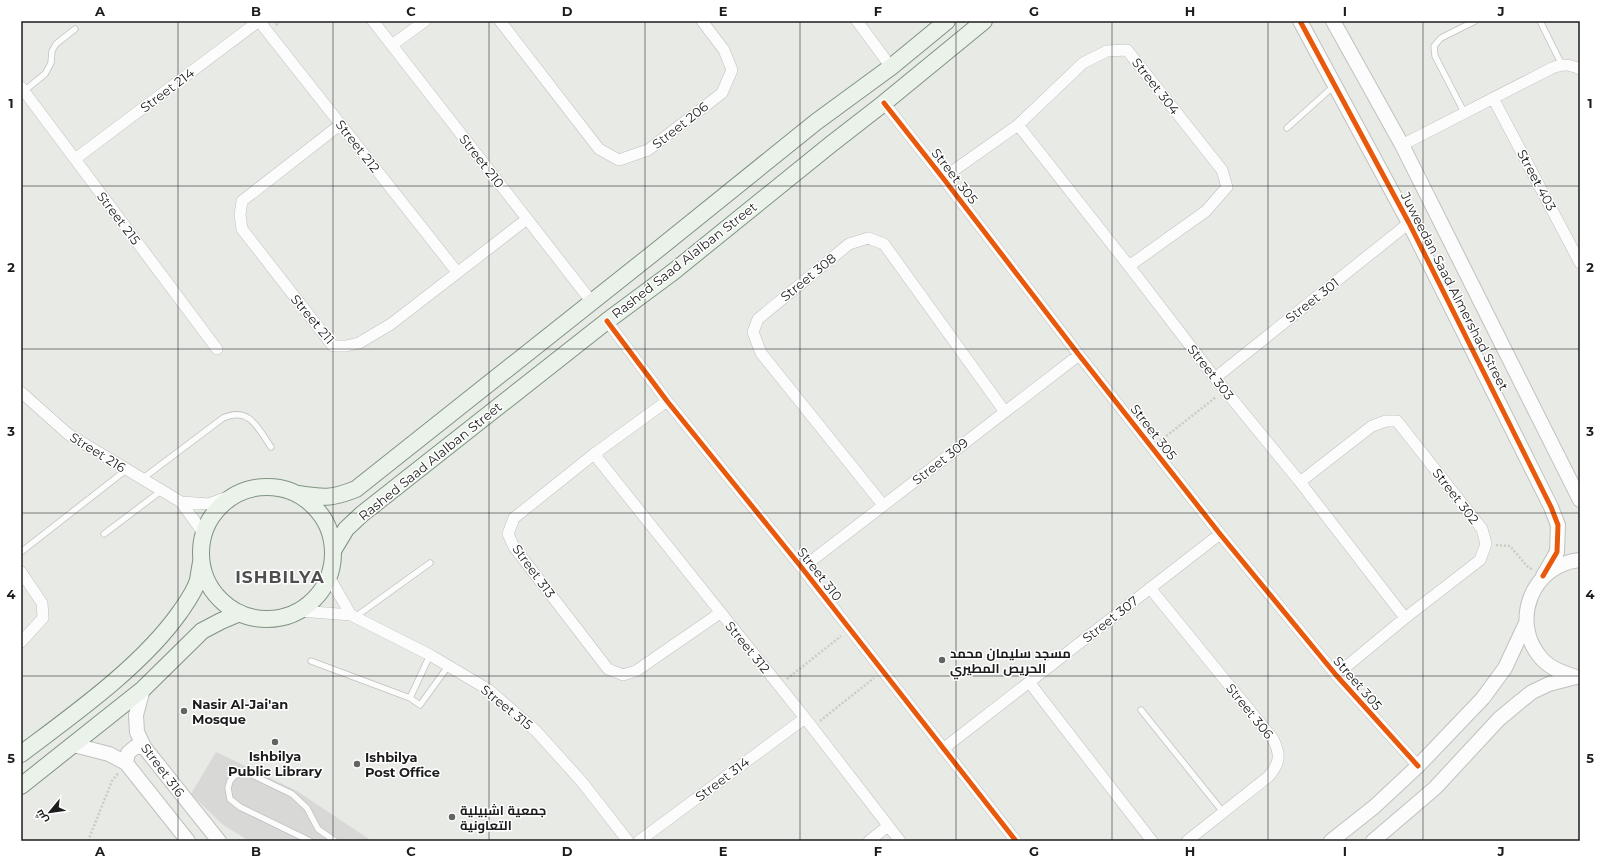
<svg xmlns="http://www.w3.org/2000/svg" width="1601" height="862" viewBox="0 0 1601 862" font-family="Montserrat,Cairo,sans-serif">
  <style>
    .parking { fill: #d8d9d7 }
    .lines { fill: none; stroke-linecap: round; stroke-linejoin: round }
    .service-casing { stroke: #c0c1bf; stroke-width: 7 }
    .minor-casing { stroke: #c0c1bf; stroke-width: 12 }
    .tertiary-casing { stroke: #c0c1bf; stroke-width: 16 }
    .secondary-casing { stroke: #7f9480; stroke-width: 18 }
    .path { stroke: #cccdbe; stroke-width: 2.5; stroke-dasharray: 2 2; stroke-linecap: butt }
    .service { stroke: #fbfcfb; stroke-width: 5.5 }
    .minor { stroke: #fbfcfb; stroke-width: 11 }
    .tertiary { stroke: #fbfcfb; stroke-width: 14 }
    .secondary { stroke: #eaf2ea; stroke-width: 16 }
    .cycleway-casing { stroke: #fff; stroke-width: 8 }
    .cycleway { stroke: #e8590c; stroke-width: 5 }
    .grid { fill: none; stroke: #1c1c1c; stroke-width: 1; stroke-opacity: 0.55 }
    .poi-dot { fill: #636462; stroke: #fff; stroke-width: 1.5 }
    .labels { text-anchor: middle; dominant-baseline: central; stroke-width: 3; stroke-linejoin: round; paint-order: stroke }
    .street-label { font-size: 13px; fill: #1c1c1c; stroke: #fff }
    .poi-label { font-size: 13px; font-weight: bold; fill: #1c1c1c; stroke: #fff; text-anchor: start }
    .district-label { font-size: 17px; font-weight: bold; letter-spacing: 1px; fill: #4f4f4f; stroke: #fff }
    .neatline { fill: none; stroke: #1c1c1c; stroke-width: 1.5 }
    .grid-label { font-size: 13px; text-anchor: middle; font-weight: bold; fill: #1c1c1c }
  </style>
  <rect width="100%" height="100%" fill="#e7eae5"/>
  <!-- parking -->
  <path class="parking" d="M216 752 297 791 372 841H249L222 824 191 794Z"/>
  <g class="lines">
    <!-- service casing -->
    <g class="service-casing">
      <path id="service" d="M1540 21 1562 65
        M24 91 45 74 51 63 52 51 56 44 75 29
        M1464 112 1435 56 1434 46 1441 38 1475 21
        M1287 128 1335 85
        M142 479 223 418C249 406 258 428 271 447
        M104 534 161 491
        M21 552 126 470
        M355 617 430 563
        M311 661 410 698 420 705 449 665
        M410 698 430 655
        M1141 710 1223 812
        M310 841 240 807 230 799 228 788 230 781 234 776 244 771 292 794 307 808 318 829 335 841"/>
    </g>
    <!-- minor casing -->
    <g class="minor-casing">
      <path id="minor" d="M259 21 457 272
        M373 21 591 301
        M500 21 599 149 619 160 648 150 722 93 732 70 724 50 702 21
        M857 21 891 67
        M392 45 425 21
        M21 87 217 349
        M1493 98 1580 263
        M884 103 943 178 1079 355 1220 534 1336 675 1418 766
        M341 124 242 201 240 215 242 229 333 346H346L359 343 391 324 527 219
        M1018 125 1129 266 1215 378 1300 482 1405 618
        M1402 145 1552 68C1563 64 1569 64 1580 69
        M75 159 259 21
        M943 178 1018 125 1083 63 1107 51 1127 50 1222 170 1227 187 1206 211 1129 266
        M607 321 667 401 802 568 1016 841
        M1215 378 1409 223
        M21 392 68 434 181 502 204 534
        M667 401 594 454 514 518 508 534 514 547 608 669 623 675 636 671 720 613
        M594 454 805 718 900 841
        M1300 482 1372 426 1386 421H1397L1482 529 1486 544 1480 560 1405 618 1336 675
        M181 502 209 504 236 494
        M883 505 761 353 753 332 758 319 849 244 868 238 884 244 1005 412
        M802 568 1079 355
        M21 572 42 603 43 618 21 642
        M329 577 351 615
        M1150 588 1273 739C1281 755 1280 763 1269 776L1187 841
        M300 611 351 615 430 655 489 690 536 731 582 782 628 841
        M1029 682 1152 841
        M943 749 1220 534
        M639 841 805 718
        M869 841 888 826"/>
    </g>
    <!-- tertiary casing -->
    <g class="tertiary-casing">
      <path id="tertiary" d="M1300 21 1409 223 1551 507 1558 525 1557 552 1543 576
        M1333 21 1402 145 1580 500
        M1576 677C1564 673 1551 669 1542 659 1509 623 1532 564 1580 560
        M143 689 136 715 137 732 144 747 219 841
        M74 745 109 754 126 763 188 841
        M126 763 128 753 135 747H144
        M1331 841 1374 807 1418 766 1483 698 1505 668 1526 623
        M1373 841 1435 788 1499 719 1517 704 1532 692 1549 684 1576 677"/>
    </g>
    <!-- secondary casing -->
    <g class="secondary-casing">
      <path id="secondary" d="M201 553a66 66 0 1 1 132 0a66 66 0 1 1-132 0Z
        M298 494C324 498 331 499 356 489L656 251 816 122 891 67 947 21
        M334 549 346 529 362 514 607 321 673 272 830 145 884 103 984 21
        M21 754C74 714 142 666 180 612 187 602 195 591 198 580 199 574 200 568 201 562
        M21 786 143 689 202 631 221 621 240 613"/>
    </g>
    <!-- path -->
    <path class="path" d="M276 25 281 21
      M1160 441 1216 397
      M1496 545 1510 546 1527 566 1533 570
      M787 679 841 636
      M820 721 874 678
      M88 841 112 781 119 772"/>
    <!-- service -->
    <use href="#service" class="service"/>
    <!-- minor -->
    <use href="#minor" class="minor"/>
    <!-- tertiary -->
    <use href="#tertiary" class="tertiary"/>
    <!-- secondary -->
    <use href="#secondary" class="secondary"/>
    <!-- cycleway casing -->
    <g class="cycleway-casing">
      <path id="cycleway" d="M1300 21 1409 223 1551 507 1558 525 1557 552 1543 576
        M884 103 943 178 1079 355 1220 534 1336 675 1418 766
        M607 321 667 401 802 568 1016 841"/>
    </g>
    <!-- cycleway -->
    <use href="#cycleway" class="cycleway"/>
  </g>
  <!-- grid -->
  <path class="grid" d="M178 21V841M333 21V841M489 21V841M645 21V841M800 21V841M956 21V841M1112 21V841M1268 21V841M1423 21V841M21 186H1580M21 349H1580M21 513H1580M21 676H1580"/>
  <!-- markers -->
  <g class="poi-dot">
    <circle cx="942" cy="660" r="4"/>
    <circle cx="184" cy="711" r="4"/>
    <circle cx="275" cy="742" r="4"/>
    <circle cx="357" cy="764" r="4"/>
    <circle cx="452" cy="817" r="4"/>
  </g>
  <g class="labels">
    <!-- street labels -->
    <g class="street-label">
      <text transform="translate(1156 86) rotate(52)">Street 304</text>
      <text transform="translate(167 90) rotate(-37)">Street 214</text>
      <text transform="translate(680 125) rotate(-38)">Street 206</text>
      <text transform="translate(358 146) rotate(52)">Street 212</text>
      <text transform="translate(482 161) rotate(52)">Street 210</text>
      <text transform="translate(955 176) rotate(52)">Street 305</text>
      <text transform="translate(1537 180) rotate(62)">Street 403</text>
      <text transform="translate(119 218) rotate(53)">Street 215</text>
      <text transform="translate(684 260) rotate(-38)">Rashed Saad Alalban Street</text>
      <text transform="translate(808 277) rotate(-39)">Street 308</text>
      <text transform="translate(1455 291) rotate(63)">Juweedan Saad Almershad Street</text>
      <text transform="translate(1312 300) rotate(-38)">Street 301</text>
      <text transform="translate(313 319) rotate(50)">Street 211</text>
      <text transform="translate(1211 372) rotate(52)">Street 303</text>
      <text transform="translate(1154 432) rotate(52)">Street 305</text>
      <text transform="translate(98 452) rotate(32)">Street 216</text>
      <text transform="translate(430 461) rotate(-39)">Rashed Saad Alalban Street</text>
      <text transform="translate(940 461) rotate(-38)">Street 309</text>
      <text transform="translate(1456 496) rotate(52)">Street 302</text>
      <text transform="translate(534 571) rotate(54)">Street 313</text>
      <text transform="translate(820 574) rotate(52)">Street 310</text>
      <text transform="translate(1110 619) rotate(-38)">Street 307</text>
      <text transform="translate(748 647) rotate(51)">Street 312</text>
      <text transform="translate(1358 683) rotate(49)">Street 305</text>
      <text transform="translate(507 707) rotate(39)">Street 315</text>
      <text transform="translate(1250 711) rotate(51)">Street 306</text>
      <text transform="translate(163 770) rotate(53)">Street 316</text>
      <text transform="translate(722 779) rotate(-37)">Street 314</text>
    </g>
    <!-- poi labels -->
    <g class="poi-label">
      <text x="950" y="653">مسجد سليمان محمد<tspan x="950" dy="15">الحريص المطيري</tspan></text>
      <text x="192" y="704">Nasir Al-Jai'an<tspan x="192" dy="15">Mosque</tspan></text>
      <text x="275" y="756" text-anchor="middle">Ishbilya<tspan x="275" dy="15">Public Library</tspan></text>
      <text x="365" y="757">Ishbilya<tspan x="365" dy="15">Post Office</tspan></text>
      <text x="460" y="810">جمعية اشبيلية<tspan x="460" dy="15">التعاونية</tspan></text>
    </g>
    <!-- district labels -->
    <g class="district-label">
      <text x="280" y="577">ISHBILYA</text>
    </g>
  </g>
  <!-- border -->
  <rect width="1601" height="862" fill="none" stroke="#ffffff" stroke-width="44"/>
  <!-- north arrow -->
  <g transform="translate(50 812) rotate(241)" stroke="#ffffff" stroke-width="3" paint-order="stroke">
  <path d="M0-3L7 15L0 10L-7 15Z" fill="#1c1c1c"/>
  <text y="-6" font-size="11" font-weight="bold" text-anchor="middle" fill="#1c1c1c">ش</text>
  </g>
  <rect x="22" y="22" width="1557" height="818" class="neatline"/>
  <g class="grid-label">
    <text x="100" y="16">A</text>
    <text x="256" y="16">B</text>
    <text x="411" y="16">C</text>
    <text x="567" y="16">D</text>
    <text x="723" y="16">E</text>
    <text x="878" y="16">F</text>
    <text x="1034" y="16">G</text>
    <text x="1190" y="16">H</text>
    <text x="1345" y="16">I</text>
    <text x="1501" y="16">J</text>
    <text x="11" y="108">1</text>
    <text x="1590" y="108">1</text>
    <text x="11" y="272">2</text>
    <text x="1590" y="272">2</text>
    <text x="11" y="436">3</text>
    <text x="1590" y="436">3</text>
    <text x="11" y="599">4</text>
    <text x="1590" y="599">4</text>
    <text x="11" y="763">5</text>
    <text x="1590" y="763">5</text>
    <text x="100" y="856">A</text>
    <text x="256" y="856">B</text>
    <text x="411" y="856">C</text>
    <text x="567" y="856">D</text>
    <text x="723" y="856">E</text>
    <text x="878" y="856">F</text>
    <text x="1034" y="856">G</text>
    <text x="1190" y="856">H</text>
    <text x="1345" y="856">I</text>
    <text x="1501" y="856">J</text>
  </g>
</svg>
